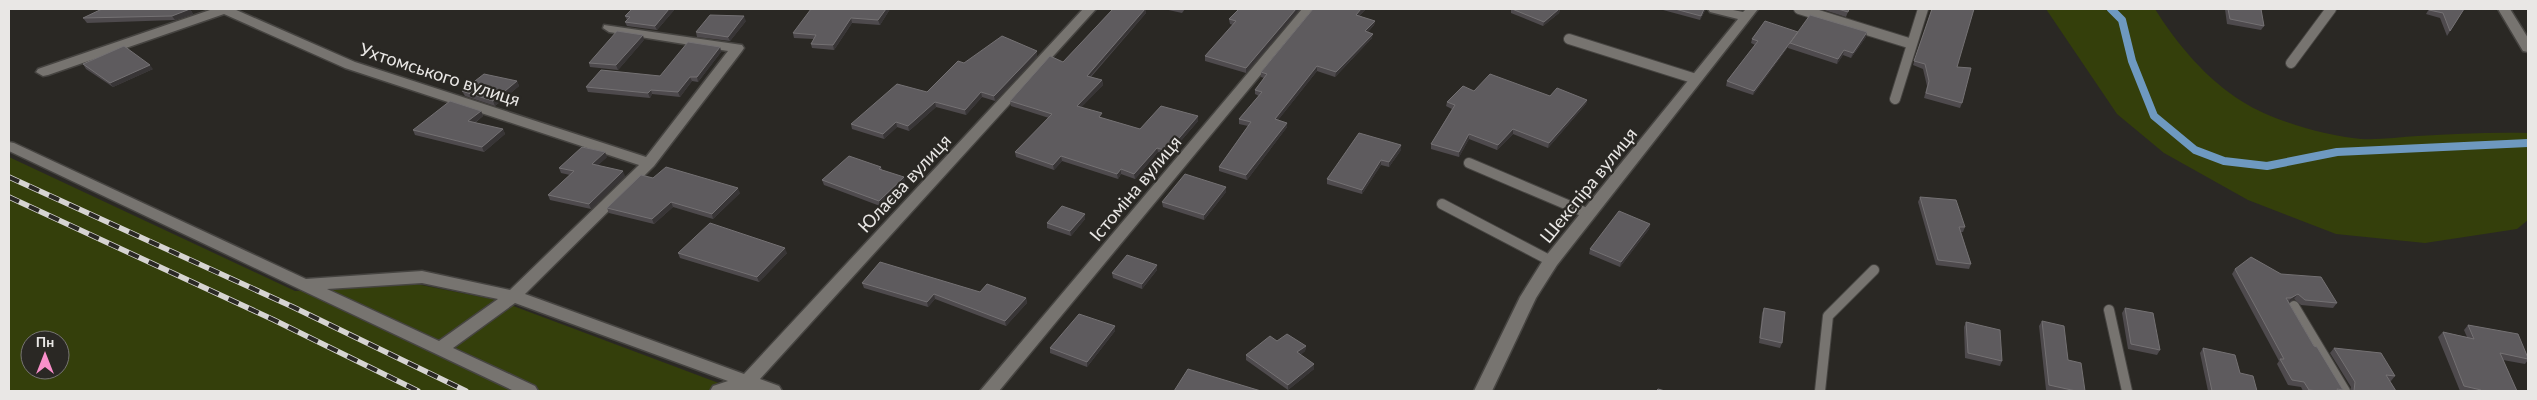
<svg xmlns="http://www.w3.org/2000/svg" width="2537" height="400" viewBox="0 0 2537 400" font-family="Lato,sans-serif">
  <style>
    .green { fill: #343f0b; fill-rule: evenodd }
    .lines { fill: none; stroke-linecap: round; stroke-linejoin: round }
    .stream { stroke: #6e99c0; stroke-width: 8 }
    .service-casing { stroke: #464441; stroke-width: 12 }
    .minor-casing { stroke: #464441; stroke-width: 3 }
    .service { stroke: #777470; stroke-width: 10 }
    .minor { fill: #777470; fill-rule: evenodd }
    .rail-casing { stroke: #d6d4d2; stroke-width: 5.5 }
    .rail { stroke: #2a2824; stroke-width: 4; stroke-dasharray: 11; stroke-linecap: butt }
    .wall { fill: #4e4a4d }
    .shaded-wall { fill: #383536 }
    .building { fill: #5e5b5e; stroke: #747173 }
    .labels { text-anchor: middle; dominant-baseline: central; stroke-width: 4.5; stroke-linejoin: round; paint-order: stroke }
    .street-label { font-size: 18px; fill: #e9e7e5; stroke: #2a2824 }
  </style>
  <rect width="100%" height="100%" fill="#2a2824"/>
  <!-- green -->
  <path class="green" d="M2046 9H2155C2177 44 2207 80 2243 102 2273 121 2326 136 2361 139 2380 140 2400 137 2418 136 2455 134 2491 132 2528 133V220L2517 229 2425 243 2336 234 2248 200 2164 153 2117 114Z
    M9 157 295 291 416 284 497 300 740 391H9ZM30 340H60V370H30Z"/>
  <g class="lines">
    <!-- stream -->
    <path class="stream" d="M2111 9 2122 20 2132 61 2154 116 2195 150 2224 161 2267 166 2337 152 2528 143"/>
    <!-- service casing -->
    <g class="service-casing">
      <path id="service" d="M1799 9 1912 44
        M1569 39 1696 79
        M2291 63 2331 9
        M1895 99 1923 9
        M1469 163 1589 214
        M1442 204 1551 261
        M2294 306 2345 391
        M2109 310 2127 391
        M1820 391 1828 316 1874 270"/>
    </g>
    <!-- minor casing -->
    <g class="minor-casing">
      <path id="minor" d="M213 9H234L355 62 646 157 728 51 609 32 603 28 604 25 742 45 744 48 742 51 654 166 525 294 744 374 1083 9H1096L760 379 779 386 782 391H710L713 386 728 381 515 303 453 348 535 386 538 391H514L9 151V142L14 143 306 279 422 271 510 290 639 165 345 68 224 14 48 75 43 76 36 72 38 69ZM422 283 498 299 439 341 327 289Z
        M1302 9H1315L999 391H980Z
        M1708 9H1728L1743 12 1746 9H1758L1557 265 1536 298 1492 391H1474L1520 297 1545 257 1738 19 1710 12Z
        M2498 9H2510L2528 38V52L2523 51Z"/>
    </g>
    <!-- service -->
    <use href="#service" class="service"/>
    <!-- minor -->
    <use href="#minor" class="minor"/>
    <!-- rail casing -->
    <g class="rail-casing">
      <path id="rail" d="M9 177 293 307 466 391
        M9 197 274 320 418 391"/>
    </g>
    <!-- rail -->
    <use href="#rail" class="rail"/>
  </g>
  <!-- wall -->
  <path class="wall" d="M190 9 193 14 175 20 87 23 83 18Z
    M632 9H675L657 30 627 26 625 22 627 20 625 16Z
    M890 9 880 25 852 23 834 50 812 48 811 44 814 39 794 38 793 33Z
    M1113 9H1145L1146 13 1091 77 1102 80 1103 85 1081 107 1102 118 1140 129 1198 116V121L1168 156 1158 152 1135 179 1121 174 1118 179 1062 161 1054 170 1016 157 1015 152 1049 118 1011 106 1010 101 1063 62Z
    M1164 9H1185L1182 13Z
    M1300 9 1246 73 1205 61V56L1233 25 1230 24 1229 19Z
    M1313 9H1366L1359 16 1375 21 1374 25 1368 32 1372 38 1335 77 1317 71 1278 120 1287 123V127L1247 180 1219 171V167L1248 126 1239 124V119L1259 96 1255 94V90L1264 78 1261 77V72Z
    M1511 9H1560L1559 13 1543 26 1511 13Z
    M1663 9H1706L1700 20 1663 10Z
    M1821 9H1849L1846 17Z
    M1932 9 1957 67 1962 103 1960 108 1924 98 1927 86 1923 69 1913 65Z
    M2225 9H2261L2264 26 2261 30 2227 24Z
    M2429 9H2464L2447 36 2440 18 2426 14Z
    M746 21 730 41 697 37 696 32Z
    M1798 32 1866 37 1851 58 1843 55 1837 64 1788 48V47L1753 95 1726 86 1727 81 1755 45 1751 43 1752 39Z
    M644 40 618 70 590 67 589 63Z
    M720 47 721 52 698 82 692 81 680 97 652 94 650 98 588 92 586 87 660 76Z
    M1037 51V56L995 101 982 97 966 115 936 107 909 131 897 127 884 139 852 129 851 124 927 92 964 63Z
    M83 64 153 69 113 87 86 69Z
    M517 81 519 86 495 106 465 96 462 91Z
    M1474 91 1550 96 1587 100 1586 104 1548 148 1513 134 1497 150 1469 139 1459 157 1431 149V144L1452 109 1446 106 1447 102Z
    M481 111 483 116 475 123 503 129 505 134 484 152 415 135 413 130Z
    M1401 150 1389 167 1381 165 1362 194 1327 184V179Z
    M607 157 598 165 625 176 591 209 550 200 548 195 570 175 561 173 559 168Z
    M881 167 882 170 905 182 880 206 824 185 822 180Z
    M653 178 740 193 713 219 673 207 654 224 609 213 607 208Z
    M1226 192 1204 220 1163 207 1162 202Z
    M1920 197 1965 227 1963 232H1961L1971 264 1969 269 1936 265 1918 202Z
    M1085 214V219L1071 236 1047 228V223Z
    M1650 224 1649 229 1620 267 1589 254 1590 249Z
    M678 253H787L759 282 680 258Z
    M1157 265V270L1142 289 1113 278 1112 273Z
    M2235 269 2337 303 2333 308 2301 305 2294 299 2289 303 2314 346 2343 390 2342 391H2303L2301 387 2288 385 2277 364 2279 361 2232 274Z
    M862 283 980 292 1026 298 1027 303 1006 326 935 299 928 307 864 288Z
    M1764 308 1782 343 1780 348 1759 343 1762 313Z
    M2125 308 2160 350 2157 355 2128 349 2122 313Z
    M2042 321 2068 360 2085 391H2051L2046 390 2039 326Z
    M1966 322 2002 361 2000 366 1965 358 1964 327Z
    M2468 325 2528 358V360L2525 364 2503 360 2517 391H2460L2438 337 2443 332 2467 337 2464 330Z
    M1115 326V331L1087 367 1050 353V348Z
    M1277 341 1306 346 1305 351 1300 355 1314 369 1288 390 1246 360V355Z
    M2203 348 2240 373 2257 391H2208L2200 353Z
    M2334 348 2395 376 2391 381H2390L2396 391H2350L2351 387 2330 353Z"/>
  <!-- shaded-wall -->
  <path class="shaded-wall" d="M190 9 193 14 175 20 172 16Z
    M669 9H675L657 30 655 26Z
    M886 9H890L880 25 878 20Z
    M1145 9 1146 13 1087 80V76Z
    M1296 9H1300L1246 73V68Z
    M1361 9H1366L1355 19 1356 15Z
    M1559 9H1560L1559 13 1543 26 1544 22Z
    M1704 9H1706L1700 20 1701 16Z
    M744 16 746 21 730 41 728 37Z
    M851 18 852 23 834 50 833 45Z
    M1375 21 1374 25 1364 36 1365 31Z
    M1798 32 1790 43 1788 47 1753 95 1754 91Z
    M1867 32 1866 37 1851 58 1853 53Z
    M1373 34 1372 38 1335 77 1336 72Z
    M643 35 644 40 618 70 616 65Z
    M720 47 721 52 698 82 697 77Z
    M1844 50 1843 55 1837 64 1838 59Z
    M1037 51V56L995 101 994 96Z
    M150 65 153 69 113 87 110 83Z
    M1317 66V71L1275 124V119Z
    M690 77 692 81 680 97 678 92Z
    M1102 80 1103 85 1078 111 1077 106Z
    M517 81 519 86 495 106 493 101Z
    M651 90 652 94 650 98 648 93Z
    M981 92 982 97 966 115 965 110Z
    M1587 100 1586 104 1548 148 1549 143Z
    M935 102 936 107 909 131 908 126Z
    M481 111 483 116 470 126 468 121Z
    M1198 116V121L1168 156V151Z
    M896 122 897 127 884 139 883 134Z
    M1287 123V127L1247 180 1246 175Z
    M503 129 505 134 484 152 482 147Z
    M1513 129V134L1497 150 1498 145Z
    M1469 134V139L1459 157V152Z
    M1401 145V150L1389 167V162Z
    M1157 148 1158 152 1135 179 1134 174Z
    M605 152 607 157 594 169 592 164Z
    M1061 156 1062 161 1054 170 1053 165Z
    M1381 160V165L1362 194V190Z
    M1121 169V174L1118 179 1117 174Z
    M623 171 625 176 591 209 589 204Z
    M904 177 905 182 880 206 879 201Z
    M1226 187V192L1204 220V215Z
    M738 188 740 193 713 219 712 214Z
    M671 202 673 207 654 224 652 219Z
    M1085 214V219L1071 236 1070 231Z
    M1650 224 1649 229 1620 267 1621 262Z
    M785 248 787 253 759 282 757 277Z
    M1157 265V270L1142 289V284Z
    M934 294 935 299 928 307 927 302Z
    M2298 294 2294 299 2288 303 2291 298Z
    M1026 298 1027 303 1006 326 1005 321Z
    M1115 326V331L1087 367V362Z
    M1306 346 1305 351 1297 358V352Z
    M1314 364V369L1288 390V385Z"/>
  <!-- building -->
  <path class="building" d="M102 9H190L172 16 83 18Z
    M632 9H669L655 26 625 22 630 17 625 16Z
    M811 9H886L878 20 851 18 833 45 811 44 816 35 793 33Z
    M1113 9H1145L1087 76 1102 80 1077 106 1102 113 1099 117 1140 129 1161 106 1198 116 1168 151 1157 148 1134 174 1121 169 1117 174 1061 156 1053 165 1015 152 1052 114 1010 101 1050 56 1063 62Z
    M1239 9H1296L1246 68 1205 56 1236 21 1229 19Z
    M1313 9H1361L1356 15 1375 21 1365 31 1373 34 1336 72 1317 66 1275 119 1287 123 1246 175 1219 167 1251 122 1239 119 1262 92 1255 90 1267 74 1261 72Z
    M1512 9H1559L1544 22Z
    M1675 9H1704L1701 16Z
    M1838 9H1849L1848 12Z
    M1932 9H1974L1957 67 1971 68 1962 103 1926 93 1929 81 1925 64 1914 61Z
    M2228 9H2261L2264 26 2230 19Z
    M2429 9H2464L2450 31 2443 13 2429 10Z
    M710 15 744 16 728 37 696 32Z
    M1810 15 1867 32 1853 53 1844 50 1838 59 1790 43Z
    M1765 21 1798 32 1754 91 1727 81 1758 41 1752 39Z
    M617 31 643 35 616 65 589 63Z
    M1002 36 1037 51 994 96 981 92 965 110 935 102 908 126 896 122 883 134 851 124 897 84 927 92 958 61 964 63Z
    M688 42 720 47 697 77H690L678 92 651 90 648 93 586 87 601 70 660 76Z
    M124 46 150 65 110 83 83 64Z
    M484 74 517 81 493 101 462 91Z
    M1490 74 1550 96 1557 88 1587 100 1549 143 1513 129 1498 145 1469 134 1459 152 1431 144 1455 105 1447 102 1463 86 1474 91Z
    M450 101 481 111 468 121 503 129 482 147 413 130Z
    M1359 133 1401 145 1389 162 1381 160 1362 190 1327 179Z
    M582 147 605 152 592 164 623 171 589 204 548 195 574 171 559 168Z
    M849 156 881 167 879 169 904 177 879 201 822 180Z
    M666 167 738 188 712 214 671 202 652 219 607 208 641 175 653 178Z
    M1185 174 1226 187 1204 215 1162 202Z
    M1920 197 1956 200 1965 227H1959L1971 264 1938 260Z
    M1062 206 1085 214 1070 231 1047 223Z
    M1619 211 1650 224 1621 262 1590 249Z
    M710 223 785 248 757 277 678 253Z
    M1127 255 1157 265 1142 284 1112 273Z
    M2251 257 2281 274 2321 277 2337 303 2305 300 2298 294 2291 298H2286L2314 346 2317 347 2343 390 2337 389 2338 391H2318L2309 390 2304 382 2292 380 2280 359H2284L2235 269Z
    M880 262 980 292 987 284 1026 298 1005 321 934 294 927 302 862 283Z
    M1764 308 1785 312 1782 343 1760 338Z
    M2125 308 2153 313 2160 350 2131 344Z
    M1079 314 1115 326 1087 362 1050 348Z
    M2042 321 2064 326 2068 360 2081 363 2085 391H2076L2049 385Z
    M1966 322 2000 330 2002 361 1968 353Z
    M2468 325 2518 334 2528 358V359L2500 353 2517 391H2482L2481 390 2464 386 2443 332 2474 339Z
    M1287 334 1306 346 1297 352 1314 364 1288 385 1246 355 1270 336 1277 341Z
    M2203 348 2235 355 2240 373 2253 376 2257 391H2212Z
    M2334 348 2381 353 2395 376 2386 375 2396 391H2354L2355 382Z
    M1188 369 1261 391H1174Z
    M1658 389 1665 391H1656Z"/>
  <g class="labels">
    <!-- street labels -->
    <g class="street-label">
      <text transform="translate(440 74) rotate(18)">Ухтомського вулиця</text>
      <text transform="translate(904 183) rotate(-47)">Юлаєва вулиця</text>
      <text transform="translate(1588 185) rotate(-51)">Шекспіра вулиця</text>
      <text transform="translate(1135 188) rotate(-50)">Істоміна вулиця</text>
    </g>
  </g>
  <!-- border -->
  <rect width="2537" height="400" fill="none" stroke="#e9e7e5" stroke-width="20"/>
  <!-- north arrow -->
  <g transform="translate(45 355)"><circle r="24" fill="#2a2824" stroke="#767471"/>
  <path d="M0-4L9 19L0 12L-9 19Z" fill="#f98fca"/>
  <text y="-8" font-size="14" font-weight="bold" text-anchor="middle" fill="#e9e7e5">Пн</text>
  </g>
</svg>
